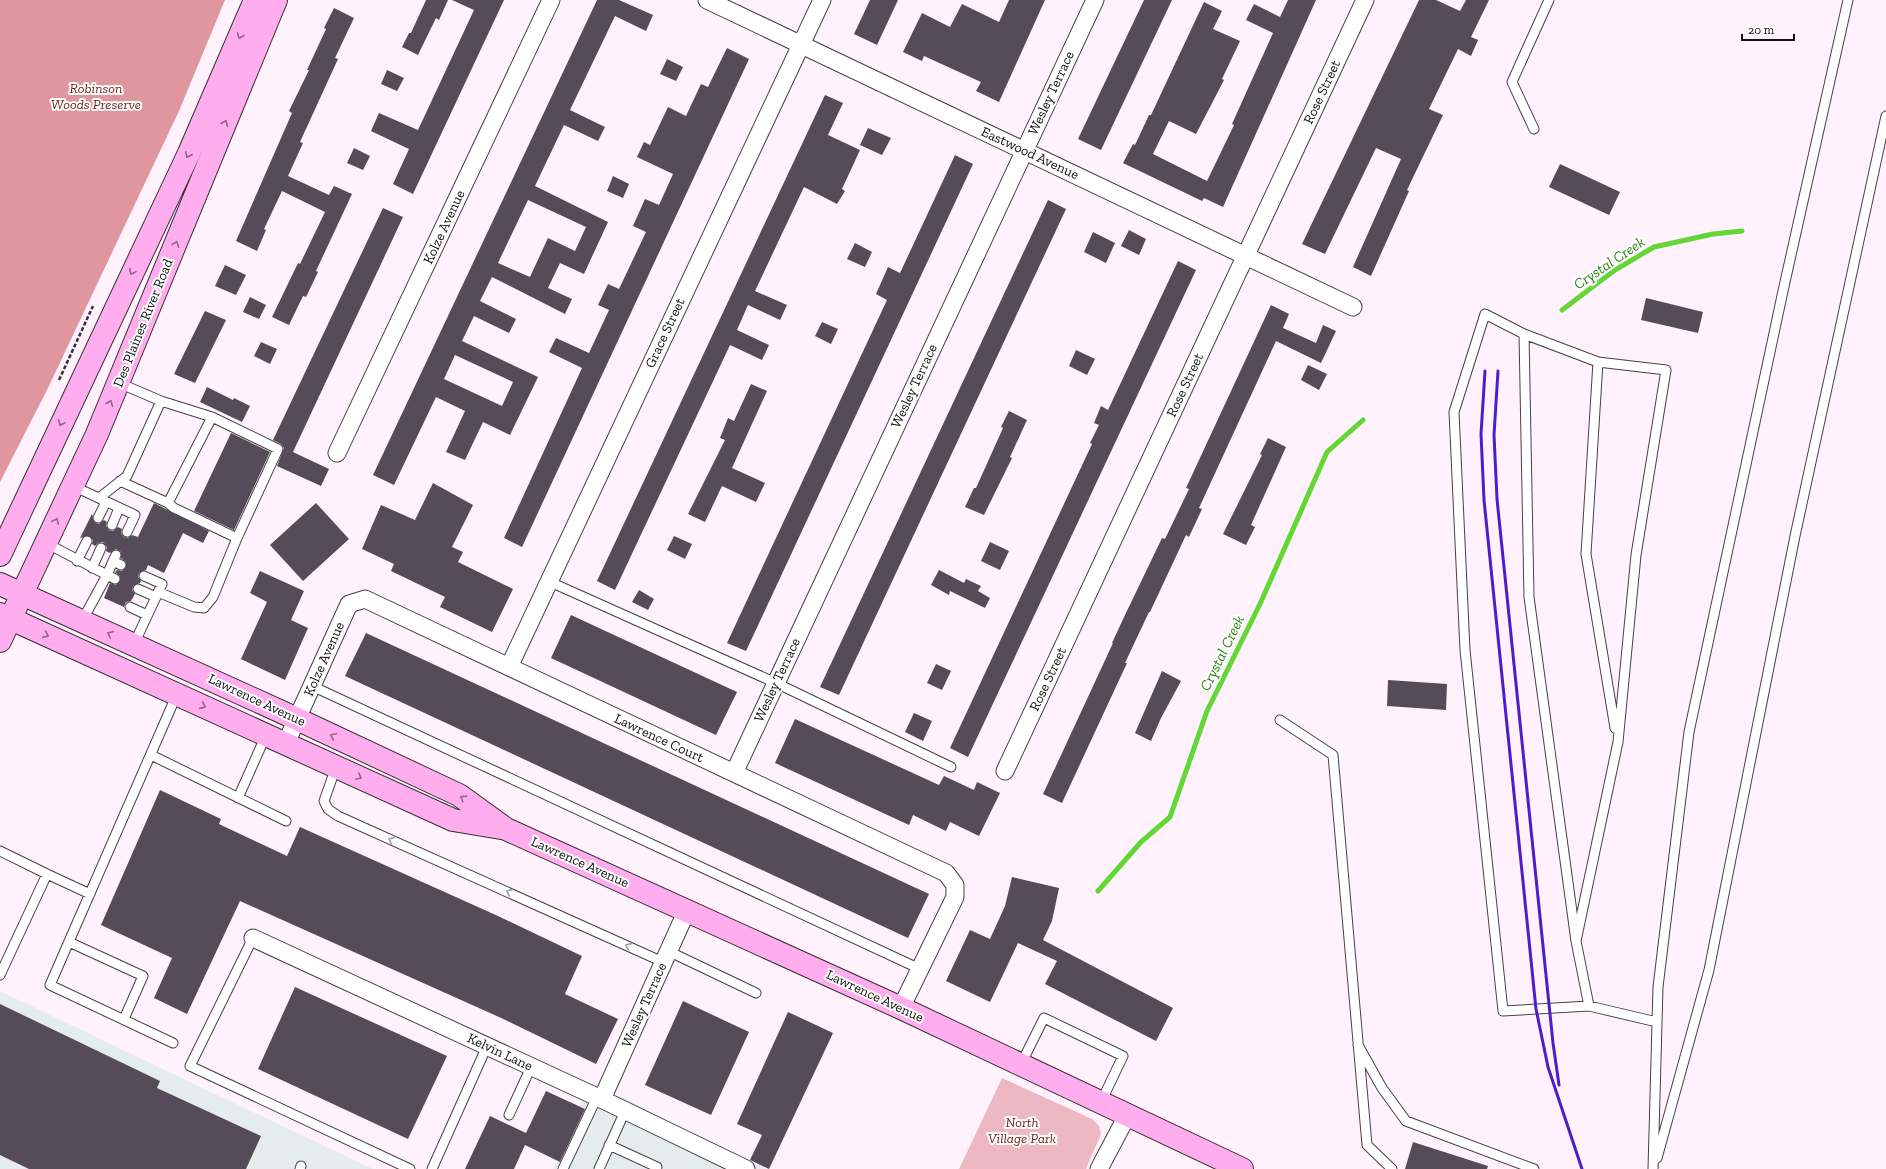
<svg xmlns="http://www.w3.org/2000/svg" width="1886" height="1169" viewBox="0 0 1886 1169" font-family="'Zilla Slab',serif">
  <style>
    .industrial { fill: #e4ecee }
    .green { fill: #edb8c2 }
    .forest { fill: #df969f }
    .lines { fill: none; stroke-linecap: round; stroke-linejoin: round }
    .stream { stroke: #62d735; stroke-width: 5 }
    .building { fill: #554b59; fill-rule: evenodd }
    .service-casing { stroke: #434343; stroke-width: 11 }
    .minor-casing { stroke: #434343; stroke-width: 19 }
    .secondary-casing { stroke: #323232; stroke-width: 24 }
    .path { stroke: #323232; stroke-width: 2.5; stroke-dasharray: 4 2; stroke-linecap: butt }
    .service { stroke: #fff; stroke-width: 9 }
    .minor { stroke: #fff; stroke-width: 17 }
    .secondary { stroke: #ffadee; stroke-width: 22 }
    .rail { stroke: #4d1dca; stroke-width: 3 }
    .oneway { stroke: #93668a }
    .oneway2 { stroke: #9f9f9f }
    .labels { text-anchor: middle; dominant-baseline: central; stroke-width: 4; stroke-linejoin: round; paint-order: stroke }
    .park-label { font-size: 14px; font-style: italic; fill: #6d241a; stroke: #fff }
    .street-label { font-size: 14px; fill: #101010; stroke: #fff }
    .water-label { font-size: 15px; font-style: italic; fill: #2b8410; stroke: #fff }
  </style>
  <rect width="100%" height="100%" fill="#fff2fd"/>
  <!-- industrial -->
  <path class="industrial" d="M0 991 171 1073 373 1169H0Z
    M589 1083 633 1102 709 1142 766 1169H553Z"/>
  <!-- green -->
  <path class="green" d="M1002 1078 1092 1119 1099 1126 1101 1134 1086 1169H959Z"/>
  <!-- forest -->
  <path class="forest" d="M0 0H225L179 111 47 390 0 482Z"/>
  <g class="lines">
    <!-- stream -->
    <path class="stream" d="M1562 310 1615 270 1654 247 1713 234 1742 231
      M1098 891 1141 842 1170 817 1207 711 1260 604 1327 452 1363 420"/>
  </g>
  <!-- building -->
  <path class="building" d="M426 0H448L439 20 436 18 418 55 402 47 409 33H411Z
    M452 0H504L413 194 393 184 409 149 371 131 379 113 418 130 474 10Z
    M597 0H619L653 15 646 31 615 16 570 110 605 127 598 141 564 125 535 186 608 222 584 274 560 263 548 288 572 299 565 314 492 277 480 301 516 319 509 333 474 316 462 341 538 377 510 435 483 422 465 460 446 452 465 411 436 397 394 485 373 475ZM528 200 586 227 575 251 548 238 530 277 498 263ZM455 355 513 382 502 406 444 379Z
    M870 0H898L877 45 854 34Z
    M1009 0H1045L999 102 976 91 981 82 924 56 922 61 903 52 922 13 950 27 962 4 999 22Z
    M1144 0H1172L1101 150 1078 139Z
    M1288 0H1316L1223 207 1204 198 1202 201 1123 163 1133 144 1135 145 1149 115H1151L1204 2 1222 11 1213 29 1240 41 1222 79 1224 80 1196 134 1169 121 1153 154 1207 181 1234 125 1232 124 1273 33 1246 20 1254 4 1280 17Z
    M1419 0H1436L1460 11 1466 0H1489L1471 37 1478 40 1471 56 1458 49 1429 109 1443 115 1407 190 1409 191 1371 276 1353 267 1401 159 1376 148 1325 254 1302 244Z
    M334 8 354 18 335 58 338 59 300 142 303 143 288 176 329 195 334 186 352 194 316 271 318 272 306 297 303 296 289 325 272 317 298 263 300 264 325 212 282 191 264 229 266 230 257 251 236 241 292 113 289 111 309 70H307L326 29 324 28Z
    M727 48 749 59 522 547 504 538 582 368 549 352 556 338 589 353 609 310 598 305 608 284 619 289 646 232 633 226 645 199 659 205 673 174 637 157 644 142 650 145 668 107 686 116 701 84 708 87Z
    M667 59 683 67 676 81 660 74Z
    M387 70 404 78 397 91 381 84Z
    M825 95 843 103 828 135 860 150 842 189 845 191 837 204 804 187 755 291 787 305 780 320 748 305 737 330 769 345 762 360 730 345 615 590 597 581Z
    M868 128 891 138 882 155 860 145Z
    M354 148 370 156 363 170 347 163Z
    M955 155 973 164 746 651 727 643 887 300 876 294 888 267 900 273Z
    M1560 164 1620 192 1609 215 1549 187Z
    M613 176 629 184 623 198 607 191Z
    M1048 200 1066 209 839 695 820 687Z
    M383 208 403 217 293 452 329 469 321 486 277 466 284 448 281 444 273 440Z
    M1129 230 1146 239 1139 255 1121 246Z
    M1093 232 1115 243 1106 263 1084 252Z
    M855 243 872 252 865 267 847 259Z
    M1178 261 1196 270 968 757 950 748 1092 444 1090 443 1099 425 1094 423 1101 406 1108 410Z
    M225 265 246 275 236 295 215 286Z
    M250 297 266 305 259 319 243 312Z
    M1646 298 1703 312 1698 333 1641 320Z
    M1271 305 1289 314 1283 328 1316 343 1323 325 1336 331 1321 363 1276 341 1199 508 1202 509 1189 537 1186 535 1150 612H1149L1125 663H1127L1062 803 1043 794 1113 643H1112L1125 615 1162 538 1165 539 1189 489 1186 488Z
    M205 311 226 320 195 383 174 374Z
    M822 322 838 329 831 344 815 336Z
    M261 342 277 349 270 364 254 356Z
    M1076 350 1095 359 1087 375 1069 366Z
    M1308 365 1327 374 1319 390 1301 380Z
    M751 384 767 391 732 468 765 483 756 502 722 486 705 522 688 514 725 440 720 438 728 418 734 421Z
    M207 387 233 400 234 398 250 406 242 422 200 402Z
    M1009 411 1027 420 1010 457 1012 458 984 515 965 507 974 488H976L1003 428 1001 427Z
    M231 433 270 452 234 530 194 511Z
    M1268 438 1286 447 1251 525 1255 527 1246 545 1223 534 1262 455 1260 454Z
    M433 483 473 505 452 547 463 552 458 562 513 589 492 632 440 607 445 597 391 571 394 564 362 549 381 505 415 520Z
    M154 503 209 531 203 543 183 533 164 573 148 565 146 570 139 573 138 577 141 581 140 583 133 586 132 590 135 594 131 601 126 602 124 607 104 598 110 583 116 585 120 581V576L115 572 117 570 122 571 126 567V562L121 558V552L116 549 110 553 106 551 107 547 103 542 98 543 95 546 92 544 93 540 89 536 80 538 92 514 95 523 99 524 104 520 107 522 106 526 109 530 113 531 118 527 122 529 121 533 124 537 128 538 132 535 138 537Z
    M316 503 349 539 303 581 270 545Z
    M674 536 692 544 685 559 667 550Z
    M990 542 1009 551 1000 570 981 561Z
    M939 570 964 583 966 579 981 586 978 591 990 598 985 608 950 591 949 595 931 585Z
    M260 571 304 591 291 620 308 628 285 680 241 659 267 602 250 593Z
    M639 590 654 599 648 610 632 602Z
    M571 615 737 692 716 735 551 658Z
    M366 633 929 894 908 938 345 676Z
    M936 664 951 671 942 690 927 683Z
    M1162 671 1181 681 1161 718 1151 741 1135 733Z
    M1388 680 1447 684 1446 710 1387 706Z
    M914 713 932 721 923 741 905 732Z
    M795 719 939 785 944 776 974 790 977 782 1000 793 979 836 950 822 946 831 913 815 909 825 775 763Z
    M160 790 221 819 219 824 287 856 300 827 498 916 582 956 565 994 618 1019 596 1064 499 1017 240 901 187 1014 154 998 172 958 101 925Z
    M1012 877 1059 888 1052 921 1043 940 1173 1008 1156 1041 1045 984 1057 961 1018 943 990 1002 946 981 970 930 990 939 1005 906Z
    M295 987 447 1056 408 1139 258 1069Z
    M683 1001 749 1032 711 1115 645 1085Z
    M0 1004 160 1081 157 1088 261 1136 246 1169H29L0 1155Z
    M788 1012 833 1033 769 1169 750 1160 762 1135 737 1124Z
    M546 1091 585 1109 560 1162 525 1145 514 1169H465L490 1116 526 1133Z
    M1413 1142 1488 1166 1487 1169H1405Z"/>
  <g class="lines">
    <!-- service casing -->
    <g class="service-casing">
      <path id="service" d="M1534 129 1512 82 1549 0
        M1524 334 1529 597 1576 941 1589 1006
        M1598 362 1586 554 1615 728
        M212 417 278 449 237 538
        M120 481 168 503 212 417 161 401
        M73 486 135 515 127 532
        M99 498 127 476 161 401 119 383
        M98 518 106 502
        M112 525 119 508
        M46 543 107 575 82 621
        M116 555 113 561 121 565
        M77 561 87 541
        M113 561 107 575 115 579
        M92 568 101 548
        M548 581 776 683 951 767
        M138 589 156 597
        M158 592 194 607 204 608 213 597 237 538 174 508 168 503
        M130 607 147 615
        M134 644 162 584 144 576
        M312 686 920 969
        M1280 720 1333 755 1367 1145 1392 1169
        M151 755 286 821
        M336 767 324 801 328 809 338 816 663 962
        M238 798 266 735
        M0 851 47 874 0 975
        M47 874 90 894
        M253 938 190 1066 410 1169
        M1576 941 1618 742 1636 555 1666 370 1598 362 1524 334 1485 314 1454 412 1465 650 1503 1011 1589 1006 1657 1022
        M69 942 143 976 124 1019
        M668 951 756 993
        M173 1043 50 985 177 694
        M1358 1045 1382 1088 1406 1121 1534 1169
        M1021 1064 1044 1018 1123 1056 1101 1102
        M509 1115 531 1067
        M609 1145 657 1167 656 1169
        M1657 1158 1709 970 1795 536 1886 116
        M300 1169 301 1166
        M432 1169 487 1046
        M563 1169 597 1097
        M599 1169 625 1111
        M1653 1169 1658 987 1689 732 1783 291 1848 0"/>
    </g>
    <!-- minor casing -->
    <g class="minor-casing">
      <path id="minor" d="M707 0 1353 307
        M337 453 551 0
        M509 667 822 0
        M286 743 349 604 365 599 946 873 955 885V897L901 1008
        M1005 771 1365 0
        M734 773 1095 0
        M253 938 597 1097 746 1169
        M602 1099 687 910
        M1099 1169 1128 1114"/>
    </g>
    <!-- secondary casing -->
    <g class="secondary-casing">
      <path id="secondary" d="M0 555 189 153 255 0
        M0 584 297 719 459 795 506 829 901 1008 1242 1169
        M0 614 453 820 501 828
        M0 641 97 434 276 0"/>
    </g>
    <!-- path -->
    <path class="path" d="M59 380 93 306"/>
    <!-- service -->
    <use href="#service" class="service"/>
    <!-- minor -->
    <use href="#minor" class="minor"/>
    <!-- secondary -->
    <use href="#secondary" class="secondary"/>
    <!-- rail -->
    <path class="rail" d="M1485 371 1481 434 1484 500 1536 1009 1548 1067 1582 1169
      M1498 371 1494 435 1497 499 1553 1043 1559 1085"/>
  </g>
  <!-- one-way arrows -->
  <defs><path id="oneway-chevron" d="M-2-3.5L2.5 0L-2 3.5" fill="none" stroke-width="1.6" stroke-linecap="round" stroke-linejoin="round"/></defs>
  <g class="oneway">
    <use href="#oneway-chevron" transform="translate(240 36) rotate(113)"/>
    <use href="#oneway-chevron" transform="translate(225 123) rotate(-68)"/>
    <use href="#oneway-chevron" transform="translate(188 155) rotate(115)"/>
    <use href="#oneway-chevron" transform="translate(176 244) rotate(-68)"/>
    <use href="#oneway-chevron" transform="translate(132 272) rotate(116)"/>
    <use href="#oneway-chevron" transform="translate(110 403) rotate(-67)"/>
    <use href="#oneway-chevron" transform="translate(61 423) rotate(115)"/>
    <use href="#oneway-chevron" transform="translate(56 521) rotate(-65)"/>
    <use href="#oneway-chevron" transform="translate(110 634) rotate(-156)"/>
    <use href="#oneway-chevron" transform="translate(46 635) rotate(24)"/>
    <use href="#oneway-chevron" transform="translate(203 706) rotate(24)"/>
    <use href="#oneway-chevron" transform="translate(333 736) rotate(-155)"/>
    <use href="#oneway-chevron" transform="translate(359 777) rotate(25)"/>
    <use href="#oneway-chevron" transform="translate(463 798) rotate(-146)"/>
  </g>
  <g class="oneway2">
    <use href="#oneway-chevron" transform="translate(391 840) rotate(-156)"/>
    <use href="#oneway-chevron" transform="translate(509 892) rotate(-156)"/>
    <use href="#oneway-chevron" transform="translate(628 946) rotate(-156)"/>
  </g>
  <g class="labels">
    <!-- park labels -->
    <g class="park-label">
      <text x="96" y="88">Robinson<tspan x="96" dy="16">Woods Preserve</tspan></text>
      <text x="1022" y="1122">North<tspan x="1022" dy="16">Village Park</tspan></text>
    </g>
    <!-- street labels -->
    <g class="street-label">
      <text transform="translate(1322 92) rotate(-65)">Rose Street</text>
      <text transform="translate(1051 93) rotate(-65)">Wesley Terrace</text>
      <text transform="translate(1030 153) rotate(25)">Eastwood Avenue</text>
      <text transform="translate(444 227) rotate(-65)">Kolze Avenue</text>
      <text transform="translate(143 323) rotate(-68)">Des Plaines River Road</text>
      <text transform="translate(665 333) rotate(-65)">Grace Street</text>
      <text transform="translate(1185 385) rotate(-65)">Rose Street</text>
      <text transform="translate(914 386) rotate(-65)">Wesley Terrace</text>
      <text transform="translate(324 659) rotate(-66)">Kolze Avenue</text>
      <text transform="translate(1048 679) rotate(-65)">Rose Street</text>
      <text transform="translate(777 680) rotate(-65)">Wesley Terrace</text>
      <text transform="translate(257 700) rotate(25)">Lawrence Avenue</text>
      <text transform="translate(659 738) rotate(25)">Lawrence Court</text>
      <text transform="translate(580 862) rotate(24)">Lawrence Avenue</text>
      <text transform="translate(875 996) rotate(25)">Lawrence Avenue</text>
      <text transform="translate(644 1005) rotate(-66)">Wesley Terrace</text>
      <text transform="translate(500 1052) rotate(25)">Kelvin Lane</text>
    </g>
    <!-- water labels -->
    <g class="water-label">
      <text transform="translate(1609 263) rotate(-34)">Crystal Creek</text>
      <text transform="translate(1222 653) rotate(-64)">Crystal Creek</text>
    </g>
  </g>
  <!-- scale -->
  <path d="M1742 34v6h52v-6" fill="none" stroke="#101010" stroke-width="2"/>
  <text x="1748" y="34" font-size="12" fill="#101010" stroke="#ffffff" stroke-width="3" paint-order="stroke">20 m</text>
</svg>
